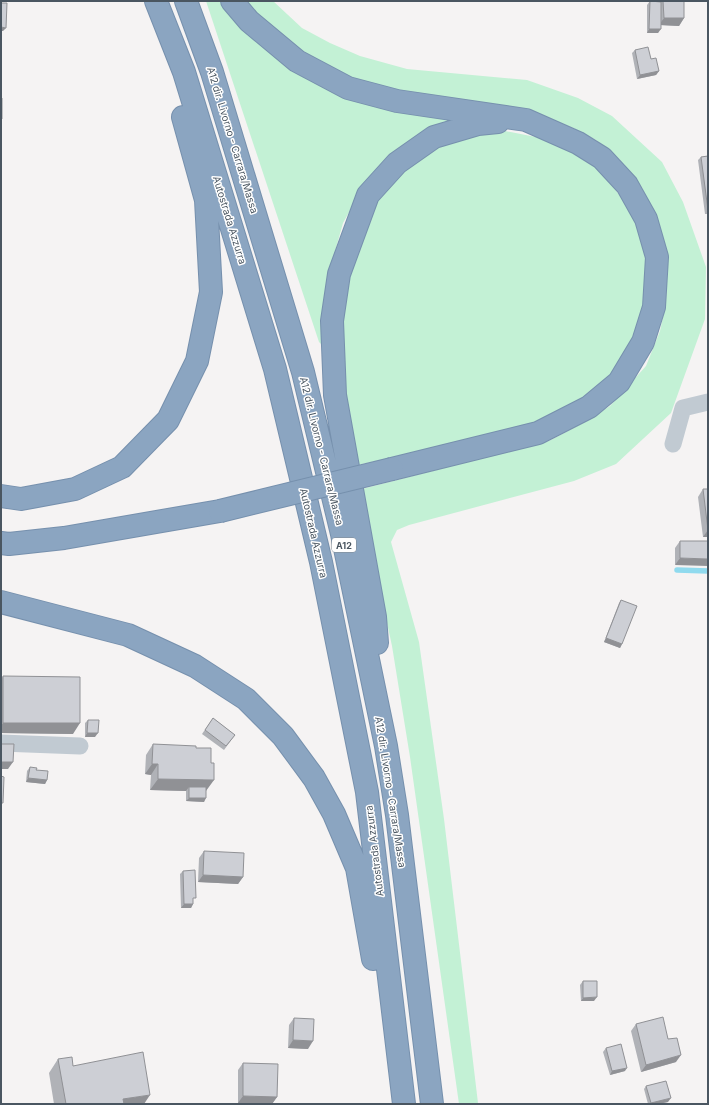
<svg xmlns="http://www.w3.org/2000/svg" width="709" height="1105" viewBox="0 0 709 1105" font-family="Inter,sans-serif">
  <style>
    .green { fill: #c3f1d5 }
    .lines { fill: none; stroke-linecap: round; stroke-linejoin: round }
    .stream { stroke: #90daee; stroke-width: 5.5 }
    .motorway-casing { stroke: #7690ad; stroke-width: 24 }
    .minor { stroke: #c1cad2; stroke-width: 17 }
    .motorway { stroke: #8ba5c1; stroke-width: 22 }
    .motorway-bridge-casing { stroke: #7690ad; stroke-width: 24; stroke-linecap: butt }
    .motorway-bridge { stroke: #8ba5c1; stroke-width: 22 }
    .wall { fill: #b0b2b7 }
    .shaded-wall { fill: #909195 }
    .building { fill: #cdcfd5; stroke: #909195 }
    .labels { text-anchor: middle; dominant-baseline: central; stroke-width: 3; stroke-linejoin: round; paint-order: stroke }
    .shield { fill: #fff; stroke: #808990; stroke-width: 1 }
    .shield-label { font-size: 9px; font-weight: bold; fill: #4a5661 }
    .street-label { font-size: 10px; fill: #4a5661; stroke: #fff }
  </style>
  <rect width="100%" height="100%" fill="#f5f3f3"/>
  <!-- green -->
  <path class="green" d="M206 1H221L250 33 275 53 453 117 456 122 362 189 343 223 329 273 321 344 319 342Z
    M241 1H273L302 28 330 43 360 56 407 69 527 80 578 98 612 116 662 162 683 202 706 267 705 319 671 413 616 464 574 481 409 525 397 530 391 542 419 642 444 819 478 1103 459 1104 410 757 392 646 358 490 549 441 583 423 610 406 646 366 660 331 666 303 667 262 659 223 642 188 619 159 596 140 573 128 541 116 378 87 345 75 310 57 279 36Z
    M505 131 551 140 584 157 605 176 627 205 640 231 647 267 646 306 635 337 617 367 595 392 538 422 429 450 357 465 349 443 340 326 347 268 378 195 407 165 437 143 473 132Z"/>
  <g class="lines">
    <!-- stream -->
    <path class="stream" d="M677 570 708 571"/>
    <!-- motorway casing -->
    <g class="motorway-casing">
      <path id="motorway" d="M156 1 184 72 275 369 321 562 367 792 404 1104
        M186 1 212 72 303 372 342 534 386 746 397 815 432 1104
        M232 1 249 21 297 61 348 88 397 101 526 120 578 143 602 158 627 185 646 219 657 257 654 307 643 342 619 382 589 407 538 433 392 469
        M1 496 21 499 75 489 122 467 168 420 197 361 211 292 206 200 183 117
        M1 543 9 544 64 538 220 511
        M1 602 128 635 195 666 246 699 283 736 314 778 334 814 357 868 373 959
        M377 643 375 617 335 395 332 321 339 274 368 195 397 163 434 137 478 124 498 122"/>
    </g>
    <!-- minor -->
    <path class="minor" d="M673 444 683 408 708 402
      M1 743 80 746"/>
    <!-- motorway -->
    <use href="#motorway" class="motorway"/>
    <!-- motorway-bridge casing -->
    <g class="motorway-bridge-casing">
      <path id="motorway-bridge" d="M220 511 392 469"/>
    </g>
    <!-- motorway-bridge -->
    <use href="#motorway-bridge" class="motorway-bridge"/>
  </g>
  <!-- wall -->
  <path class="wall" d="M650 1H684V18L679 26 661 25 658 33H647V5Z
    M635 50 651 59 659 71 656 75 637 79 632 53Z
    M708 156V214H705L698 160 701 157Z
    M703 489H708V537H703L698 497Z
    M680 541H708L675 565V548Z
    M621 600 622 644 620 648 604 642 619 603Z
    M3 676 73 734 1 733V679Z
    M213 718 235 735 224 750 202 734Z
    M88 720 95 737H85V723Z
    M153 744 196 748 206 791 204 802 186 801V791L150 790 151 775 145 774 146 755Z
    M30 767 36 770 47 780 45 784 26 782 27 771Z
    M204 851 243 877 238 884 198 882 199 858Z
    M183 871 193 902V904L191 908H181L180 874Z
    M583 981 594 1001H581L580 985Z
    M294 1018 308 1049 288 1048 289 1025Z
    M636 1024 668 1039 676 1062 641 1072 631 1031Z
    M606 1048 625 1071 610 1075 603 1052Z
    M58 1059 73 1066 144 1104H54L49 1073Z
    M243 1063 277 1097 272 1104 238 1103V1070Z
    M646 1086 668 1102 658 1104H648L644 1089Z"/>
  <!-- shaded-wall -->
  <path class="shaded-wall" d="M664 18H684L679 26 659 25Z
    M1 27 6 28 3 31H1Z
    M649 29H661L658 33H647Z
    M659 71 656 75 637 79 640 75Z
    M708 530V537H703Z
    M680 558 708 559V566L675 565Z
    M606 638 622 644 620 648 604 642Z
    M3 723H80L73 734 1 733V725Z
    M87 733H98L95 737H85Z
    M1 762H13L8 769H1Z
    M152 764H158L151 775 145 774Z
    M28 778 47 780 45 784 26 782Z
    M158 779 214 780 206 791 189 787 186 791 150 790Z
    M189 798H206L204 802 186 801Z
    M203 875 243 877 238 884 198 882Z
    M184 904H193L191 908H181Z
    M597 997 594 1001H581L583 998Z
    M293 1040 313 1041 308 1049 288 1048Z
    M681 1055 676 1062 641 1072 646 1065Z
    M627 1068 625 1071 610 1075 612 1071Z
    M150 1095 144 1104H120L123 1099Z
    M243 1096 277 1097 272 1104 238 1103Z
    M671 1098 668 1102 658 1104H650L651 1103Z"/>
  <!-- building -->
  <path class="building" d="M650 1 661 2V29H649Z
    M663 1H684V18H664Z
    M1 3H7L6 28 1 27Z
    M648 47 651 59 656 58 659 71 640 75 635 50Z
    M1 98H2V119H1Z
    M708 156V210L701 157Z
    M703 489H708V530Z
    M680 541H708V559L680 558Z
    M621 600 637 606 622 644 606 638Z
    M3 676 80 677V723H3Z
    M213 718 235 735 226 746 205 730Z
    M88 720H99L98 733H87Z
    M1 744H14L13 762H1Z
    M153 744 196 746V748H211V763H214V780L158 779V764H152Z
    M30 767 37 768 36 770 48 771 47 780 28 778Z
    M1 776 4 777 3 803H1Z
    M189 787H206V798H189Z
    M204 851 244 853 243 877 203 875Z
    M195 870 196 898H193V904H184L183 871Z
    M583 981H597V997L583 998Z
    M663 1017 668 1039 677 1038 681 1055 646 1065 636 1024Z
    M294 1018 314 1019 313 1041 293 1040Z
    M621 1044 627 1068 612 1071 606 1048Z
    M143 1052 150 1095 123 1099 124 1104H64H66L58 1059 72 1057 73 1066Z
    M243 1063 278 1064 277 1097 243 1096Z
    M666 1081 671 1098 651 1103 646 1086Z"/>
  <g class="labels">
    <!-- shield labels -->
    <rect class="shield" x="332" y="538" width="24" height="14" rx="3"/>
    <g class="shield-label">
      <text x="344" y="545">A12</text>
    </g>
    <!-- street labels -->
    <g class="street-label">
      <text transform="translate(233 140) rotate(73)">A12 dir. Livorno - Carrara/Massa</text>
      <text transform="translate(230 220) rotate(73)">Autostrada Azzurra</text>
      <text transform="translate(322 451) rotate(76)">A12 dir. Livorno - Carrara/Massa</text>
      <text transform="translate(314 533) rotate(77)">Autostrada Azzurra</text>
      <text transform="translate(391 792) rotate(81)">A12 dir. Livorno - Carrara/Massa</text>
      <text transform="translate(374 851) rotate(-97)">Autostrada Azzurra</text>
    </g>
  </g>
  <!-- border -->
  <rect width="709" height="1105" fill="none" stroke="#4a5661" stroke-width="4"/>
</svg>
